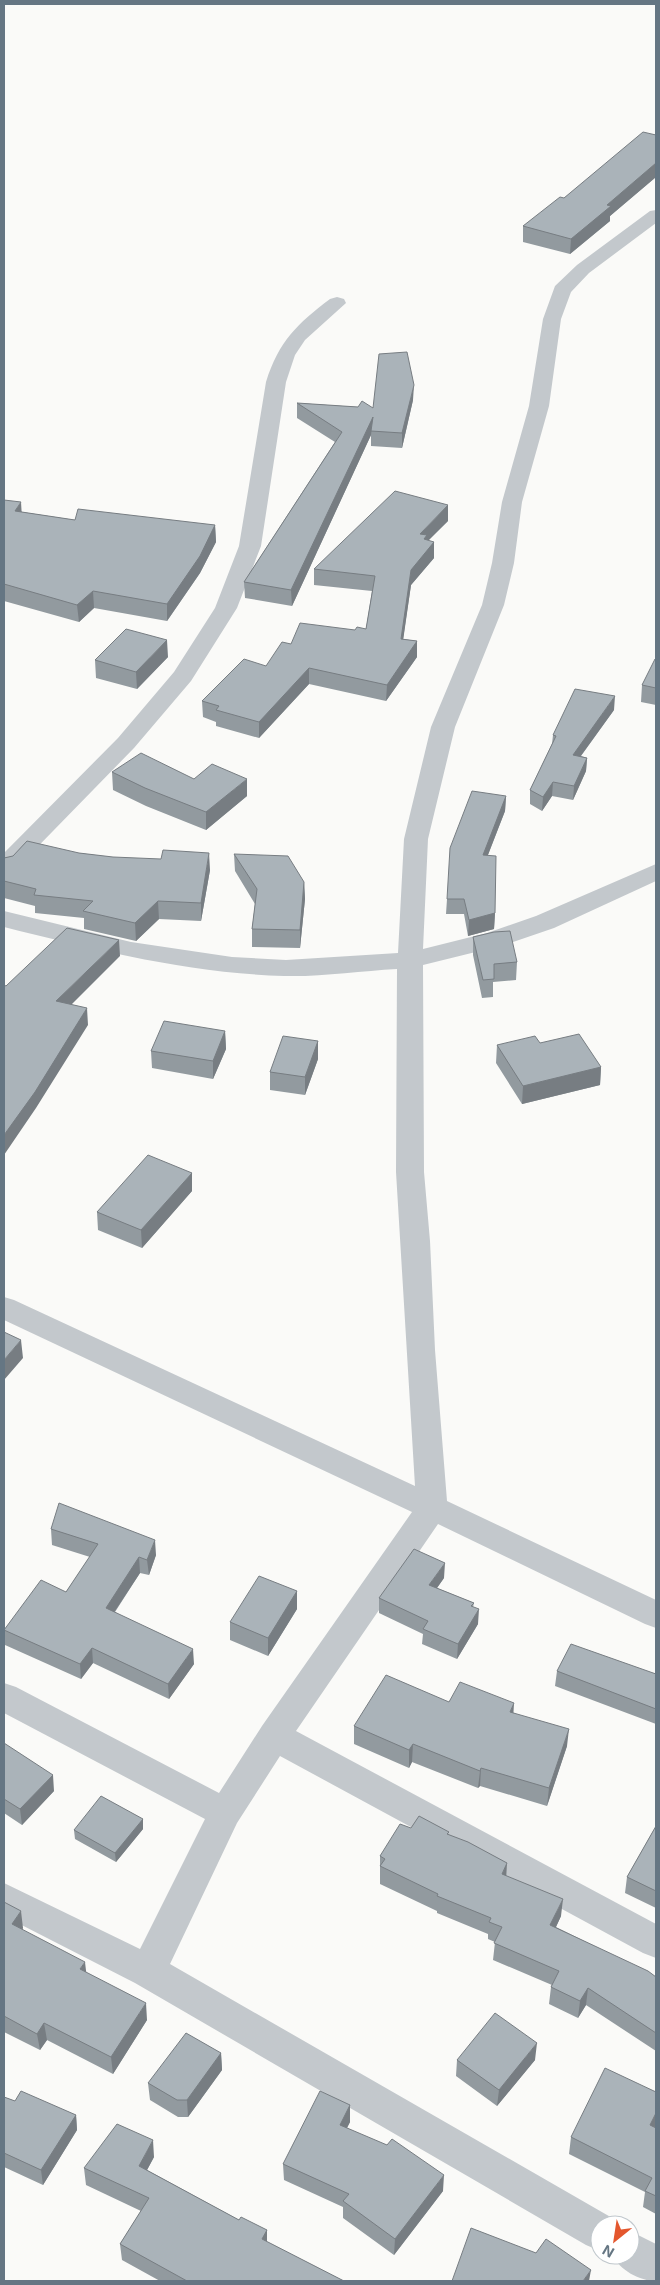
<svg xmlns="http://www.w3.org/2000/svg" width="660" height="2285" viewBox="0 0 660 2285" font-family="Inter,sans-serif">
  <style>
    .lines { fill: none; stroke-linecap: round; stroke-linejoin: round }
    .minor { fill: #c3c8cc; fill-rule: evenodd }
    .wall { fill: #929a9f }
    .shaded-wall { fill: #777d82 }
    .building { fill: #aab3b9; stroke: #777d82 }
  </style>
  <rect width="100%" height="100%" fill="#fafaf8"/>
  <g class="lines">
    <!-- minor -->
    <path class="minor" d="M656 210V223L589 273 571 292 561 319 549 406 522 502 514 563 504 605 455 727 428 839 423 949 487 933 536 916 656 864V881L554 928 504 945 423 965 424 1172 430 1241 435 1350 447 1501 656 1600V1628L645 1624 438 1524 296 1731 656 1924V1958L643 1953 280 1756 237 1823 170 1964 614 2219 617 2225H600V2251L586 2245 135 1983 4 1916V1883L140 1949 205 1819 4 1713V1683L16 1687 219 1793 262 1726 412 1512 4 1320V1297L14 1300 415 1486 396 1172 397 969C360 971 321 977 284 976 188 973 96 950 4 927V911L131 942 232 957 286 960 398 953 404 839 431 727 482 605 492 563 502 502 529 406 543 319 555 286 577 265 650 211Z
      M337 297 344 299 346 303 305 340 295 355 286 382 261 546 237 608 191 681 134 748 13 872 4 874V853L118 738 174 672 215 608 239 546 266 382C279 341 297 324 330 299Z
      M630 2231 656 2244V2281C640 2281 619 2270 613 2255H630Z"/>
  </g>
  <!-- wall -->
  <path class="wall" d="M656 135V177L610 216V221L570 254 523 242V226Z
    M413 400 402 448 371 446V435L292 606 245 598 244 582 335 442 297 418V403L373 408Z
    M4 500 22 512 75 520 215 525 216 542 200 573 167 621 94 608 79 622 4 601Z
    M448 521 428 540 434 558 411 585 403 639 417 641V657L386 701 309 684 259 738 216 726V722L203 717 202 701 266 666 291 644 366 629 372 591 314 585V569Z
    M168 657 137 689 96 678 95 660Z
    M656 659V705L641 702 642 685Z
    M614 710 581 756 587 758 586 771 573 800 552 796 542 811 530 804V790L552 744 553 735Z
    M112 772 194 779 247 796 206 830 146 806 113 790Z
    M506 796 505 811 488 855 495 913 494 929 468 936 464 914H446L447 899Z
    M79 853 210 870 201 921 159 919 136 941 84 929V918L35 913V906L4 898V858L13 856Z
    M234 854 304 882 305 899 300 948 252 947V929L255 904 235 871Z
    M473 937 517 962 516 980 493 982V997L482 998 473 955Z
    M225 1031 226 1049 213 1079 152 1068 151 1051Z
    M318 1041V1059L305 1095 270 1090V1072Z
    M540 1043 601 1067 600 1085 522 1104 496 1063 497 1045Z
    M192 1173V1191L142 1248 98 1230 97 1212Z
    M51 1529 156 1555 149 1575 140 1573 115 1612 194 1664 169 1699 93 1663 81 1679 5 1645 4 1629 66 1592 90 1557 52 1545Z
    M444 1578 437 1588 474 1603 473 1607 478 1624 457 1659 422 1644 423 1634 379 1613V1598Z
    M297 1591V1609L268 1656 230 1640V1622Z
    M557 1671 656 1674V1724L555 1686Z
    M449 1702 514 1713 567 1746 547 1806 480 1786 478 1788 412 1762 409 1768 354 1744V1726Z
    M4 1743 54 1791 22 1825 4 1813Z
    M143 1819V1829L116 1862 75 1839 74 1830Z
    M656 1826V1908L625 1893 627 1877Z
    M411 1828 449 1832 448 1834 561 1916 556 1927 656 1977V2051L586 2005 578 2018 549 2004 551 1987 552 1985 493 1960 495 1942 488 1939V1934L437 1913V1911L380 1884V1856Z
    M4 1902 23 1928 22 1930 87 1973 147 2020 113 2074 47 2040 40 2050 4 2032Z
    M221 2053 222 2070 188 2117H178L150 2100 148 2083Z
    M457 2060H535L497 2106 456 2076Z
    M656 2092V2124L655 2127 656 2128V2214L643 2207 645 2192 569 2154 571 2137Z
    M4 2097 15 2101 76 2115 77 2130 43 2185 4 2167Z
    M350 2105V2122L347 2128 443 2191 394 2255 343 2218V2207L284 2180 283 2164Z
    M154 2157 147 2170 239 2220 267 2230V2242L344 2281H160L122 2260 120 2244 141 2211 86 2185 84 2168Z"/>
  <!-- shaded-wall -->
  <path class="shaded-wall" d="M656 163V177L610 216V221L570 254 571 239 607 205Z
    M414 385 413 400 402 448V433Z
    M373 417 371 435 292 606 291 590Z
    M21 502 22 518 15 511Z
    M448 505V521L427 542H434V558L411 585 401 655V639L411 570 420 534Z
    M215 525 216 542 200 573 167 621V604Z
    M93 591 94 608 79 622 77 605Z
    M167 640 168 657 137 689 136 672Z
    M417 641V657L386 701 387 685Z
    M309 668V684L259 738V722Z
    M615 696 614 710 572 768 573 755Z
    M587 758 586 771 573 800 574 786Z
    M247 779V796L206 830V812Z
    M553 782 552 796 542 811 543 797Z
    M506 796 505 811 482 870 483 855Z
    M209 853 210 870 201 921V903Z
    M304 882 305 899 300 948V930Z
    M158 901 159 919 136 941 135 923Z
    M495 913 494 929 468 936 469 920Z
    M119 940 120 956 58 1018 56 1001Z
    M87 1008 88 1025 36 1108 4 1155V1135Z
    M225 1031 226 1049 213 1079V1061Z
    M318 1041V1059L305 1095V1077Z
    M601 1067 600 1085 522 1104 523 1086Z
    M192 1173V1191L142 1248 141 1230Z
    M21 1340 23 1358 4 1380V1360Z
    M155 1540 156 1555 149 1575 147 1560Z
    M139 1557 140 1573 107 1623 106 1608Z
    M445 1563 444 1578 429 1599V1585Z
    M297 1591V1609L268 1656V1638Z
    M479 1609 478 1624 457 1659 458 1644Z
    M92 1648 93 1663 81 1679 80 1664Z
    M193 1649 194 1664 169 1699 168 1684Z
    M514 1703 513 1721 510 1712Z
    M569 1729 567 1746 547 1806 549 1788Z
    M413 1744 412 1762 409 1768V1750Z
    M481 1768 480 1786 478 1788 480 1771Z
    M53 1775 54 1791 22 1825 20 1809Z
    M143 1819V1829L116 1862 115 1853Z
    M507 1863 506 1881 502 1874Z
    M563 1899 561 1916 549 1942 550 1925Z
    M21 1911 23 1928 14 1942 12 1924Z
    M85 1962 87 1979 80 1969Z
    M588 1988 586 2005 578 2018 580 2001Z
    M146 2003 147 2020 113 2074 111 2057Z
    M44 2023 47 2040 40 2050 37 2034Z
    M537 2043 535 2060 497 2106 499 2090Z
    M221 2053 222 2070 188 2117 187 2100Z
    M350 2105V2122L340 2141V2125Z
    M656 2113V2124L648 2142 650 2125Z
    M76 2115 77 2130 43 2185 41 2170Z
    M153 2140 154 2157 140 2183 139 2166Z
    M444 2175 443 2191 394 2255 395 2239Z
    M267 2230V2246L262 2239Z
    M591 2270 589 2281H583Z"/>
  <!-- building -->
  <path class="building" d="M643 132 656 135V163L607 205 611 206 571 239 523 226 560 197 564 198Z
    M407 352 414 385 402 433 371 431 373 417 291 590 244 582 342 432 297 403 358 407 362 401 373 408 379 354Z
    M395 491 448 505 420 534 427 535 424 539 434 542 411 570 401 639 417 641 387 685 309 668 259 722 216 710 219 706 202 701 244 659 266 666 282 642 291 644 300 623 355 630 357 627 366 629 375 576 314 569Z
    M4 500 21 502 15 511 75 520 78 509 215 525 200 556 167 604 93 591 77 605 4 584Z
    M126 629 167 640 136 672 95 660Z
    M655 659H656V688L642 685Z
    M575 689 615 696 573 755 587 758 574 786 553 782 543 797 530 790 556 736 553 735Z
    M141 753 194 779 212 764 247 779 206 812 145 788 112 772Z
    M472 791 506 796 483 855 496 856 495 913 469 920 464 899H447L450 848Z
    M27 841 79 853 113 857 161 859 163 850 209 853 201 903 158 901 135 923 83 911 93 901 34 895 36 889 4 881V858L13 856Z
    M234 854 288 856 304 882 300 930 252 929 257 889Z
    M67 928 119 940 56 1001 87 1008 35 1092 4 1135V985L6 986Z
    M510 931 517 962 494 964V979L483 980 473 937 494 932Z
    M164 1021 225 1031 213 1061 151 1051Z
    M579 1034 601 1067 523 1086 497 1045 535 1036 540 1043Z
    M283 1036 318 1041 305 1077 270 1072Z
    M148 1155 192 1173 141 1230 97 1212Z
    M4 1332 21 1340 4 1360Z
    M59 1503 155 1540 147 1560 139 1557 106 1608 193 1649 168 1684 92 1648 80 1664 4 1630 41 1580 66 1592 98 1544 51 1529Z
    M414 1549 445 1563 429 1585 474 1603 471 1606 479 1609 458 1644 423 1629 428 1621 379 1598Z
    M259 1576 297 1591 268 1638 230 1622Z
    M571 1644 656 1674V1709L557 1671Z
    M386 1675 449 1702 460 1682 514 1703 510 1712 569 1729 549 1788 481 1768 480 1771 413 1744 409 1750 354 1726Z
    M4 1743 53 1775 20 1809 4 1799Z
    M101 1796 143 1819 115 1853 74 1830Z
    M419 1816 449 1832 447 1834 468 1842 507 1863 502 1874 563 1899 550 1925 648 1971 656 1977V2033L588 1988 580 2001 551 1987 559 1971 494 1943 502 1927 489 1922 491 1918 437 1896 438 1894 380 1866 385 1859 380 1856 400 1824 411 1828Z
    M656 1826V1891L627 1877Z
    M4 1902 21 1911 12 1924 85 1962 80 1969 146 2003 111 2057 44 2023 37 2034 4 2016Z
    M495 2013 537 2043 499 2090 457 2060Z
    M186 2033 221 2053 187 2100H177L148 2083Z
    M605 2068 656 2092V2113L650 2125 656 2128V2196L645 2191 652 2178 571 2137Z
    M21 2091 76 2115 41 2170 4 2153V2097L15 2101Z
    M320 2091 350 2105 340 2125 387 2145 392 2139 444 2175 395 2239 343 2201 349 2194 283 2164Z
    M117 2124 153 2140 139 2166 239 2220 241 2217 267 2230 262 2239 344 2281H187L120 2244 149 2198 84 2168Z
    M471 2228 536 2253 546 2239 591 2270 583 2281H452Z"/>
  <!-- border -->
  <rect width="660" height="2285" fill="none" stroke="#657683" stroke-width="10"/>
  <!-- north arrow -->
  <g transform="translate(615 2240) rotate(210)"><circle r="24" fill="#ffffff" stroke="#c1c8cd"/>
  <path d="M0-4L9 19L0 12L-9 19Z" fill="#e4572e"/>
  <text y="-8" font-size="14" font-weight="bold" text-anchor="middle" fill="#657683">N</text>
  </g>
</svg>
